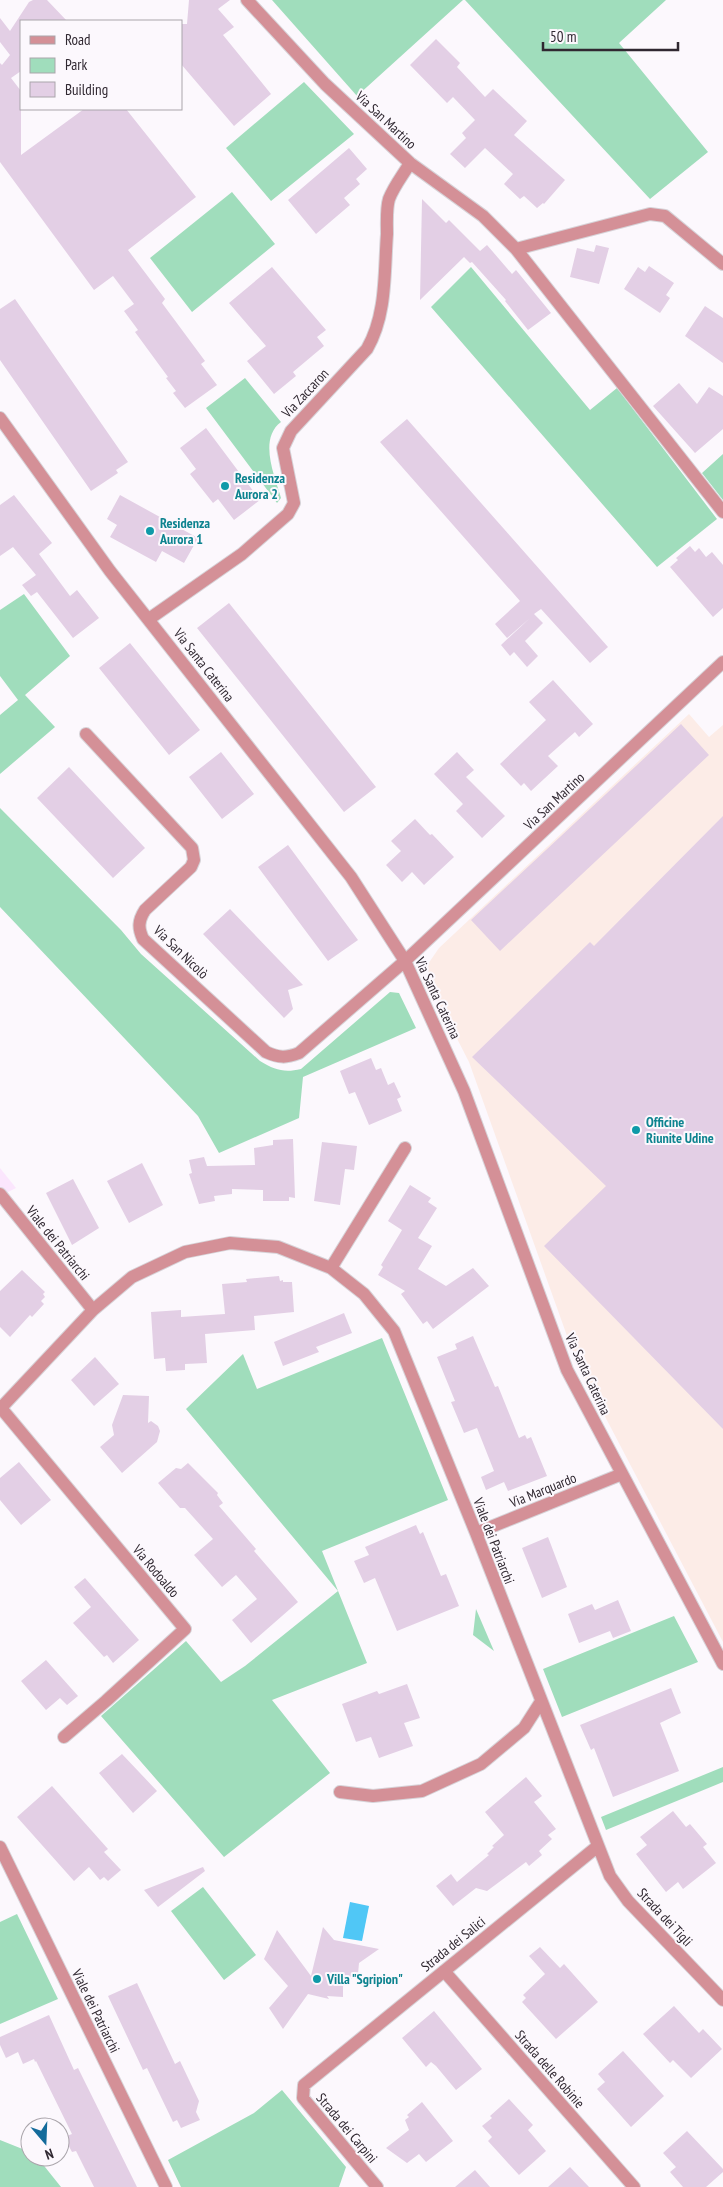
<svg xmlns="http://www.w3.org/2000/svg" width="723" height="2187" viewBox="0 0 723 2187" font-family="'PT Sans Narrow',sans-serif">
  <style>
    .industrial { fill: #fcece7 }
    .built { fill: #fbe6fd }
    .green { fill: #a0ddbc }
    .water { fill: #50c7f6 }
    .building { fill: #e3cfe5 }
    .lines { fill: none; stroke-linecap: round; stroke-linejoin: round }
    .minor-casing { stroke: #d7d3d8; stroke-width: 14 }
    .minor { stroke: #d49097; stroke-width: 12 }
    .culture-dot { fill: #0f9aa8; stroke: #fcf8fd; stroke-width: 2 }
    .labels { text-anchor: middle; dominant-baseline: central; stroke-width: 4; stroke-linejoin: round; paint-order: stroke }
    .street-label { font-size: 14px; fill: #302831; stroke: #fcf8fd }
    .culture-label { font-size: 14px; font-weight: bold; fill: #0d838f; stroke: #fcf8fd; text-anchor: start }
  </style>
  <rect width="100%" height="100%" fill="#fcf8fd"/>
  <!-- industrial -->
  <path class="industrial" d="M689 714 709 737 723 725V1642L576 1361 469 1062 429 984 428 964 439 948Z"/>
  <!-- built -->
  <path class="built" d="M0 1168 16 1188 0 1196Z"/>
  <!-- green -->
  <path class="green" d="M272 0H463L357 96Z
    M465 0H666L619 43 708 152 650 199Z
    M304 82 354 134 271 201 226 148Z
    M232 192 275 244 192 312 150 258Z
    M471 267 590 410 617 388 717 519 657 567 431 307Z
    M245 378 281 422C258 439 275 477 281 498L277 503 206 408Z
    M723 454V500L702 473Z
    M24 594 70 656 25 695 55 727 0 774V715L18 700 0 676V610Z
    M0 808 121 930 141 954 260 1061C275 1070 284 1073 301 1069L390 992 399 993 416 1028 303 1077 299 1118 219 1153 198 1116 0 907Z
    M382 1338 448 1500 322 1551 367 1663 272 1700 330 1773 224 1857 101 1716 186 1641 221 1682 245 1666 338 1591 186 1409 243 1354 257 1389Z
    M476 1609 494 1651 473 1635Z
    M674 1616 698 1662 562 1717 543 1669Z
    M723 1767V1782L606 1830 601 1817Z
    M203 1887 256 1955 224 1980 171 1911Z
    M17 1914 58 1999 0 2024V1922Z
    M282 2090 346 2167 339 2187H181L168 2160 254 2113Z
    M0 2140 30 2152V2157H37L61 2187H0Z"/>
  <!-- water -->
  <path class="water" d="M350 1902 369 1906 362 1941 343 1938Z"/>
  <!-- building -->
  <path class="building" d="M33 0H47L67 21H21V71L11 78 21 91V155L84 109H126L196 197 128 250 165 299 162 303 205 361 201 364 217 385 185 408 173 393 176 391 166 378 168 377 135 332 138 330 124 311 134 304 113 276 94 290 0 162V63L2 65 10 55 0 42V18L10 31 29 2Z
    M189 0H230L218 9 234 27 223 35 271 94 234 126 181 64V24H187Z
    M436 39 460 63 457 67 485 97 493 89 527 121 514 135 565 180 544 204 543 203 537 208 524 196 520 199 504 184 513 174 485 148 465 168 450 154 466 138 462 133 475 120 453 97 447 103 410 65Z
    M349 148 367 169 356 179 360 184 344 198 350 205 316 234 288 200Z
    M422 199 446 223 449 220 480 251 487 245 512 274 516 270 551 313 528 330 505 301 506 300 472 262 470 263 464 257 420 300Z
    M596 245 609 248 599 284 570 277 577 248 594 252Z
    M649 266 674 283 666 295 670 298 660 313 624 289 638 267 645 272Z
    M272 267 326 330 317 337 324 346 293 372 296 376 274 394 247 361 266 346 229 303Z
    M15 299 128 462 116 470 118 473 91 491 0 360V309Z
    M705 306 723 318V363L685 336Z
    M679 383 697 404 709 387 723 396V429L695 453 653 406Z
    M407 419 608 647 590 663 541 609 534 614 543 623 525 641 538 656 527 667 514 652 510 656 501 645 530 618 507 638 495 624 520 601 380 442Z
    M206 428 260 500 234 520 218 499 213 503 190 474 196 469 180 448Z
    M14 495 52 543 39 554 70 596 77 590 99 618 73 638 37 592 31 596 22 585 36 575 13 547 0 556V505Z
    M120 495 198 538 184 563 162 551 156 562 110 537 117 525 107 519Z
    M690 546 695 552 699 548 706 557 712 552 723 565V608L713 617 670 567 678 560 676 558Z
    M229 603 376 787 344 812 197 628Z
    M130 643 200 730 169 755 99 668Z
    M553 680 593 724 579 737 575 732 548 756 558 766 531 791 524 783 521 786 500 764 546 720 529 702Z
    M681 724 709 755 500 951 471 920Z
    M221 752 254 794 222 819 189 777Z
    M457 752 474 770 466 777 505 816 482 838 456 811 463 804 434 774Z
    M69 767 145 848 113 878 37 798Z
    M723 816V1429L544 1246 606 1186 472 1057 590 942 594 946Z
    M415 819 430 835 432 834 454 857 424 885 412 872 402 882 386 865 401 851 391 841Z
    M288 845 358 940 328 961 258 867Z
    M230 909 303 985 288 990 293 1009 284 1018 203 934Z
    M371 1058 376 1070 381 1068 388 1085 394 1082 401 1097 397 1099 402 1111 369 1125 355 1092 349 1094 340 1071Z
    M293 1139 295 1198 289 1197V1201H263V1190L232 1189V1194L214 1196 215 1201 199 1204 189 1174 192 1173 189 1160 204 1157 207 1166 255 1165 254 1148 273 1145V1140Z
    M322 1142 357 1146 354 1170 345 1169 340 1205 314 1201Z
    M142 1163 163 1205 129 1223 107 1181Z
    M73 1179 99 1228 72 1245 46 1193Z
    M410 1185 431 1198 428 1202 437 1208 418 1238 432 1246 418 1269 446 1286 473 1268 489 1286 433 1329 427 1321 423 1324 401 1294 405 1291 378 1275 383 1267 381 1265 402 1230 388 1221Z
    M22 1270 45 1292 43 1294 45 1297 41 1301 44 1304 32 1317 30 1315 10 1337 0 1327V1291Z
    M279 1276 280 1281 283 1280V1282H292L294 1312 254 1316 255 1330 205 1334 207 1363 185 1364V1370L166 1371 165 1358 154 1359 151 1312 181 1310V1317L225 1314 222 1284 247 1282 246 1279Z
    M344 1313 352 1333 316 1347 319 1352 283 1366 274 1342Z
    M473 1336 495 1387 498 1386 519 1438 525 1435 527 1439 531 1437 547 1476 508 1491 504 1482 486 1490 481 1477 494 1471 477 1428 464 1433 451 1402 455 1401 437 1357 457 1349 455 1344Z
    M95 1357 119 1384 94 1406 71 1380Z
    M123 1395 149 1396 148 1423 151 1421 158 1426 160 1431 157 1442 122 1473 100 1447 114 1435 112 1425Z
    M19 1462 51 1500 21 1525 0 1500V1478Z
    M188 1463 218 1493 217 1495 223 1503 219 1506 256 1549 254 1551 298 1602 251 1643 232 1620 257 1599 236 1575 222 1587 194 1555 213 1539 185 1508H180L158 1483 176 1468 181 1469Z
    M416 1525 420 1534 423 1532 441 1576 446 1574 459 1606 397 1631 375 1578 364 1583 354 1561 369 1555 365 1547Z
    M548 1537 567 1587 542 1598 522 1548Z
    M85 1578 139 1640 113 1663 107 1655 104 1657 73 1623 91 1607 74 1587Z
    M618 1600 631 1631 613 1638 610 1631 579 1643 568 1614 592 1604 595 1610Z
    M46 1660 78 1696 67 1705 60 1698 46 1710 21 1681Z
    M407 1684 420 1718 404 1723 413 1746 379 1758 371 1737 356 1742 342 1704 377 1691 379 1694Z
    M671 1688 681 1713 660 1723 679 1771 613 1797 594 1748 591 1750 580 1725Z
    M122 1754 157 1791 133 1813 99 1773Z
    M526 1777 542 1796 534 1802 556 1829 548 1835 552 1839 539 1851 542 1855 529 1866 526 1862 487 1891 476 1888 453 1906 436 1886 451 1874 457 1882 489 1855 487 1854 494 1847 492 1846 504 1835 485 1812Z
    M52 1786 108 1849 104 1852 121 1870 108 1881 104 1877 100 1880 89 1867 74 1881 17 1817Z
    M673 1811 686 1827 690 1824 707 1844 703 1847 716 1863 683 1889 678 1882 666 1892 636 1854 647 1845 640 1837Z
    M203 1867 205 1871 158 1907 144 1890Z
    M323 1927 334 1940 379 1949 359 1963 358 1974 343 1985V1997L327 1996 329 1999 308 1994 283 2029 269 2008 288 1986 264 1959 277 1930 311 1976Z
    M540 1947 560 1968 564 1964 598 2002 556 2039 522 2002 526 1998 523 1995 545 1974 529 1956Z
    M137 1983 175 2064 180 2061 199 2101 196 2112 200 2120 181 2128 177 2120 173 2122 147 2068 143 2070 108 1996Z
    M674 2006 699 2033 703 2029 722 2049 691 2078 673 2060 670 2063 643 2034Z
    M434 2011 482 2069 456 2090 436 2066 431 2062 426 2067 402 2038Z
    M49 2015 74 2070 78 2068 137 2187H94L76 2151 72 2152 64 2137 72 2134 36 2061 35 2062 34 2059 23 2064 18 2052 6 2058 0 2045V2037Z
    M623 2051 664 2096 631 2127 597 2089 605 2082 598 2074Z
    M509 2099 533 2125 528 2130 546 2151 519 2175 488 2141 492 2137 482 2126 492 2118 490 2116Z
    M422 2102 453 2141 426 2162 419 2154 407 2163 386 2148 409 2130 405 2120 409 2117 407 2115Z
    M687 2131 723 2169V2172L706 2187H683L670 2172 676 2167 663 2153Z
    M570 2167 589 2187H548Z
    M475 2170 490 2187H455Z"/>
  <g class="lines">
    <!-- minor casing -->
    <g class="minor-casing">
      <path id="minor" d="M247 0 325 84 410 163 483 216 516 249 723 512
        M516 249 650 214 665 216 723 264
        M0 418 110 571 351 877 405 961 464 1091 567 1370 723 1664
        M149 619 242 554 288 514 294 503 283 448 291 431 367 349C387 314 384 273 387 234 387 223 386 209 389 199 394 186 403 175 410 163
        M86 734 192 848 194 860 191 867 145 910C138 921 138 928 143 939L266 1052C279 1058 286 1058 299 1053L405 961 723 662
        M0 1194 93 1310
        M331 1268 405 1148
        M1 1408 185 1629 106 1701 64 1737
        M0 1409 93 1310 132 1277 185 1252 230 1243 278 1247 331 1268 364 1294 394 1331 476 1533 610 1876 628 1901 723 2000
        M476 1533 622 1474
        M340 1792 373 1796 422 1791 481 1764 524 1728 540 1703
        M0 1847 166 2187
        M444 1971 634 2187
        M377 2187 303 2098 304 2085 598 1846"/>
    </g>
    <!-- minor -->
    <use href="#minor" class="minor"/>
  </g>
  <!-- markers -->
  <g class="culture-dot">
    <circle cx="225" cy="486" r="5"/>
    <circle cx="150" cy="531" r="5"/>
    <circle cx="636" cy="1130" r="5"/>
    <circle cx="317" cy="1979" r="5"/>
  </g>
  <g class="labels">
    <!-- street labels -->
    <g class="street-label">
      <text transform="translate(386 120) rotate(43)">Via San Martino</text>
      <text transform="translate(305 393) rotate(-47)">Via Zaccaron</text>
      <text transform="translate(204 665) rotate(52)">Via Santa Caterina</text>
      <text transform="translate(554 801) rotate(-43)">Via San Martino</text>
      <text transform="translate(181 952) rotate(44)">Via San Nicolò</text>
      <text transform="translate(438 998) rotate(65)">Via Santa Caterina</text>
      <text transform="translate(58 1243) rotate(51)">Viale dei Patriarchi</text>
      <text transform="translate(588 1374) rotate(65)">Via Santa Caterina</text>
      <text transform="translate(543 1490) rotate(-22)">Via Marquardo</text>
      <text transform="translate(494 1541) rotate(69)">Viale dei Patriarchi</text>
      <text transform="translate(156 1571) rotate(50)">Via Rodoaldo</text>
      <text transform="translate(665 1917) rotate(47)">Strada dei Tigli</text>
      <text transform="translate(453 1944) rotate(-39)">Strada dei Salici</text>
      <text transform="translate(96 2011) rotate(64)">Viale dei Patriarchi</text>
      <text transform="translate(550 2069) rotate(49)">Strada delle Robinie</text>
      <text transform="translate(347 2128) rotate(50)">Strada dei Carpini</text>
    </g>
    <!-- culture labels -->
    <g class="culture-label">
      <text x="235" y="478">Residenza<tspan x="235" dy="16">Aurora 2</tspan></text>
      <text x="160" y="523">Residenza<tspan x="160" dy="16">Aurora 1</tspan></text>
      <text x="646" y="1122">Officine<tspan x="646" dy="16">Riunite Udine</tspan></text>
      <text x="327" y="1979">Villa "Sgripion"</text>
    </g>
  </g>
  <!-- legend -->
  <rect x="20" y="20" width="162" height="90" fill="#fcf8fd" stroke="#aaa5ab"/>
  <rect x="30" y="36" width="25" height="8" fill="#d49097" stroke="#aaa5ab"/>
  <text x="65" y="45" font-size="15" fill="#302831">Road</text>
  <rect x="30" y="58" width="25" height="15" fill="#a0ddbc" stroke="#aaa5ab"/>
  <text x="65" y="70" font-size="15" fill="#302831">Park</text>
  <rect x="30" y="82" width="25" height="15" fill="#e3cfe5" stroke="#aaa5ab"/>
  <text x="65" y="95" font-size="15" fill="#302831">Building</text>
  <!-- north arrow -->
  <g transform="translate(45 2142) rotate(161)"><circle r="24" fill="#fcf8fd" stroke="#aaa5ab"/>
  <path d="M0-4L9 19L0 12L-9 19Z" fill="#146b9b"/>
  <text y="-8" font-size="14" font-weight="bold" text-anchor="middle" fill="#302831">N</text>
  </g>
  <!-- scale -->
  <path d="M543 42v8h135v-8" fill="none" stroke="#302831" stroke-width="2.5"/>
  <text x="550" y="42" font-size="15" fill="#302831" stroke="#fcf8fd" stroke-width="4" paint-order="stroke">50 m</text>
</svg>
